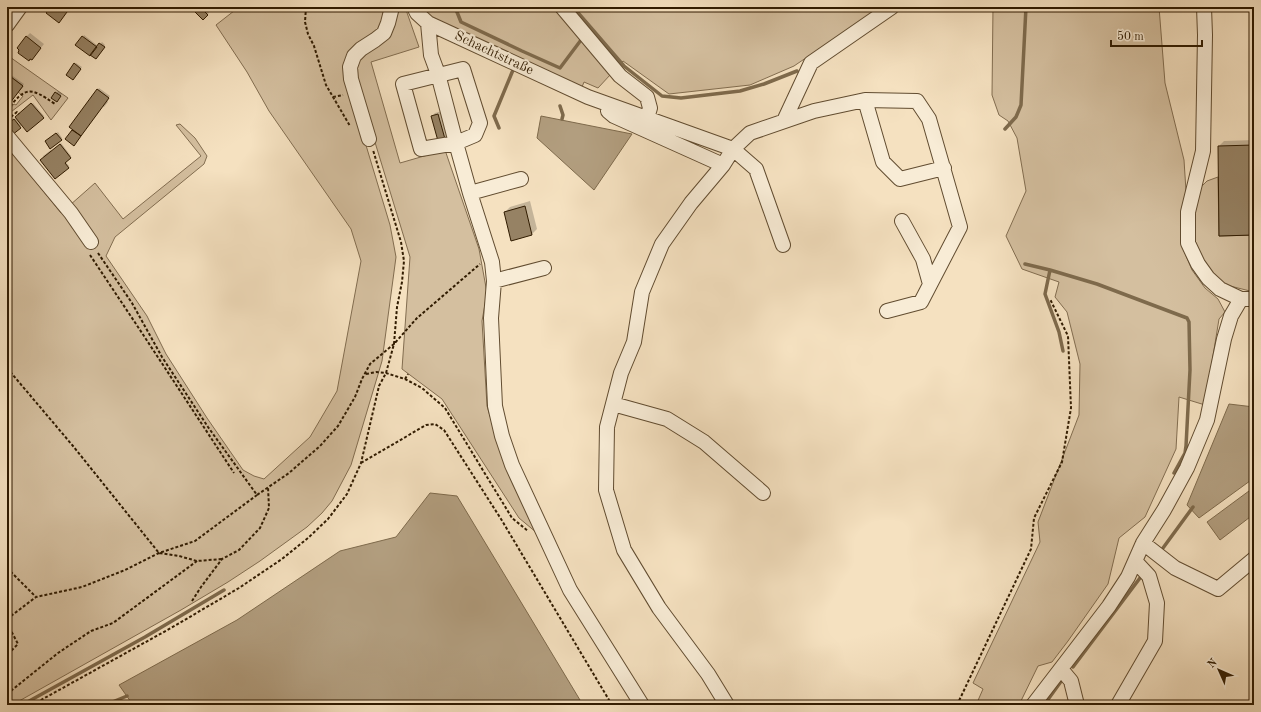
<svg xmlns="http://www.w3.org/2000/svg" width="1261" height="712" viewBox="0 0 1261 712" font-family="'Old Standard TT',serif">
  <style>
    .green { fill: #d4bf9f; stroke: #826d50 }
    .water { fill: #b29e7f; stroke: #7e6a4c }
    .shadow { fill: #0003 }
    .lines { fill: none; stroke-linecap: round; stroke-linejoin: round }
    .stream { stroke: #7e6a4c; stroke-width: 3.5 }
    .building { fill: #968264; stroke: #301b00 }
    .minor-casing { stroke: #614c30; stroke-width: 16 }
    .path { stroke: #301b00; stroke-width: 2; stroke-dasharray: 3 2; stroke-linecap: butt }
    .minor { stroke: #f8ecd6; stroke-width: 14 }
    .labels { text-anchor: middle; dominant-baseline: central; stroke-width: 4; stroke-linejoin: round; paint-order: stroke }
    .street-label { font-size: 14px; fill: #301b00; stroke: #f8ecd6 }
  </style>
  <rect width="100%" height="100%" fill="#f5e1c0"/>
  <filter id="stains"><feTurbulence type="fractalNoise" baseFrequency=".005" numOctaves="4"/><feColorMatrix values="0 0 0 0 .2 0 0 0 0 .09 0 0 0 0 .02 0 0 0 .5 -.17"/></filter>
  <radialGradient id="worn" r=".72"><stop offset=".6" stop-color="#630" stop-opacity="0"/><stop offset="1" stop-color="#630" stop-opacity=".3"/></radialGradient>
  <!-- green -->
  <path class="green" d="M239 7H405L419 47 371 62 400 163 445 150 479 249 487 293 482 321 487 406 505 465 537 533 519 518 442 399 402 369 410 257 374 139 365 142 390 225 396 257 382 361 351 465 332 501 322 513 307 527 260 561 228 582 181 610 12 705H7V146L61 213 95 183 123 219 201 156 176 125 180 124 195 138 207 156 204 164 115 237 106 256 147 316 166 354 207 418 243 470 254 476 264 479 310 437 337 391 361 261 351 229 269 111 247 72 216 25Z
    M420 7H881L794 66 750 85 669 94 623 61 598 88 584 82 582 87 431 18Z
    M993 7H1159L1165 83 1184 160 1186 191 1182 224 1184 251 1192 270 1205 288 1218 299 1225 312 1219 319 1205 405 1179 397 1176 449 1145 517 1119 538 1108 584 1068 641 1052 662 1038 666 1019 705H976L983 689 973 683 1040 542 1038 522 1079 415 1080 364 1067 312 1055 297 1059 282 1022 269 1006 236 1026 191 1017 138 1008 121 999 115 992 95Z
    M7 55 68 98 51 120 33 95 7 115V112L14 104 16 105 23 96 18 92 23 86 7 74Z
    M1218 177 1219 236 1254 235V292L1222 284 1209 272 1194 241 1195 213 1199 189 1207 181Z"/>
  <!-- water -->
  <path class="water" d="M541 116 632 134 594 190 537 138Z
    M1229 404 1254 407V478L1199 518 1187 505Z
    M1253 488 1254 490V514L1220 540 1207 522Z
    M430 493 457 496 583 705H133L119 685 237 620 340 551 396 537Z"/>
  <!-- shadow -->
  <path class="shadow" d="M52 7H70L62 18Z
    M201 7H203L209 13 203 19 196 12Z
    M30 33 44 44 32 59 26 37Z
    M84 35 98 46 102 42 105 45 97 56 83 37Z
    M76 63 82 67 74 78 75 64Z
    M7 72 24 84 12 100H8L7 102Z
    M99 88 110 96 107 100 108 102 104 107 102 106 75 143 66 139Z
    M58 91 62 94 58 100 52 98Z
    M33 103 44 116 27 130 22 125 20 127 7 126V125L17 117V115Z
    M442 111 448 134 445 138 438 140 432 116 435 113Z
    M58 132 62 138 61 139 47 140Z
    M1254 140V234L1219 146 1224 141Z
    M61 143 71 156 65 161 69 166 55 178 43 156 51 150 52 151Z
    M530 201 537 229 532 234 505 212 510 207Z"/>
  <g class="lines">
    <!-- stream -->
    <path class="stream" d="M455 7 461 22 522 51 560 68 581 40
      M573 7 624 66 662 96 681 98 740 91 764 84 797 71
      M560 106 563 115 562 119
      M499 128 494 116 513 70
      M1005 129 1016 117 1021 105 1026 7
      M1025 264 1050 270 1097 284 1187 318 1189 322 1190 370 1186 446 1190 448
      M1050 270 1045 294 1059 332 1063 351
      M1174 473 1185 453 1186 446
      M1163 548 1193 507
      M1073 667 1140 578
      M22 705 145 637 224 590
      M105 705 127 696
      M1044 705 1062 680"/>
  </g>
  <!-- building -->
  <path class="building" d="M51 7H61L67 12 59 23 46 13Z
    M200 7 208 15 203 20 195 12Z
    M26 36 41 48 32 60 30 59 29 61 18 53 19 50 17 48Z
    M82 36 97 47 90 56 75 45Z
    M99 43 105 47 96 59 90 55Z
    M74 63 81 69 73 80 66 75Z
    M7 74 23 86 10 103 8 101 7 103Z
    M97 89 109 98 81 136 69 127Z
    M55 92 61 96 57 102 51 98Z
    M31 103 44 118 27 132 15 117Z
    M438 114 445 139 438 141 431 116Z
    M14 119 21 128 12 135 7 128V124Z
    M72 130 81 136 74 146 65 139Z
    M56 133 62 140 50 149 45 141Z
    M60 144 71 158 65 163 69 168 55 179 40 160Z
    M1254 145V235L1219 236 1218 146Z
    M525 206 532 235 511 241 504 212Z"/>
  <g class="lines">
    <!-- minor casing -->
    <g class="minor-casing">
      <path id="minor" d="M414 7 417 13 428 23 588 97 733 149 750 133 814 111 865 100 917 101 929 119 960 227 921 302 887 311
        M562 7 620 76 647 97 650 108 647 118
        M1204 7 1205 35 1203 151 1188 212V243L1198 264 1208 278 1220 289 1241 299
        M428 23 431 55 438 74 456 143 470 193 492 262 494 281 491 318 495 406 502 436 512 465 570 590 642 705
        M7 25 20 7
        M463 69 480 123 475 135 456 143 421 149 403 84Z
        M865 100 883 162 900 179 944 168
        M608 111 614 116 723 165
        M784 121 811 63 892 7
        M7 136 71 213 91 242
        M369 139 351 79 350 67 354 56 361 49 375 40 384 33 388 23 392 7
        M470 193 521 179
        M902 221 923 259 930 284
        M494 281 544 268
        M613 404 667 419 704 442 763 493
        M1143 543 1175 568 1218 589 1254 559
        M1061 669 1071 681 1077 705
        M727 705 708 674 659 608 624 550 606 490 607 427 621 373 634 342 642 292 662 244 691 203 723 165 733 149 756 169 783 245
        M1033 705 1109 606 1128 577 1143 543 1164 510 1187 468 1207 420 1224 339 1231 316 1241 299H1254
        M1118 705 1155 641 1157 603 1149 576 1135 561"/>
    </g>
    <!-- path -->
    <path class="path" d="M44 7 48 10
      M306 7 305 22 308 34 314 46 326 85 350 126
      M333 97 343 95
      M7 110C26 86 30 87 55 104
      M7 120 17 112 19 114
      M98 253 132 303 162 357 208 427 257 495 289 473 320 446 338 426 355 397 362 379 370 364 394 344 417 318 480 264
      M90 255 142 333 234 473
      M7 368 73 446 159 553 179 556 197 561 222 559
      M366 374 376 372 386 373 405 379 422 388 445 408 512 518 528 531
      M405 379 408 374
      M361 463 426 425 435 424 444 430 501 519 612 705
      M7 568 36 597
      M192 601 201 587 222 559 239 550 260 528 269 508 268 487
      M7 619 36 597 82 587 125 570 159 553 195 541 257 495
      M7 623 18 644 7 655
      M7 694 58 653 91 631 113 623 197 561
      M32 705 171 628 239 588 282 559 308 538 328 519 347 494 361 463 379 386 386 373 394 344 397 307 402 282 404 261 401 242 373 150
      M957 705 1031 549 1034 518 1062 462 1071 408 1068 336 1050 299"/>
    <!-- minor -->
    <use href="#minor" class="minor"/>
  </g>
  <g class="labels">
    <!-- street labels -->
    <g class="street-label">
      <text transform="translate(494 53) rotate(25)">Schachtstraße</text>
    </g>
  </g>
  <!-- margin -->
  <rect width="1261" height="712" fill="none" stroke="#f5e1c0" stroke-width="24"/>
  <rect x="8" y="8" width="1245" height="696" fill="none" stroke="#301b00" stroke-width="2"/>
  <rect x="12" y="12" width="1237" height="688" fill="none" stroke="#301b00"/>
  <!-- north arrow -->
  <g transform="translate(1219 670) rotate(315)" stroke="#f8ecd6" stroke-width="3" paint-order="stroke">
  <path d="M0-3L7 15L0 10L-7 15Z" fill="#301b00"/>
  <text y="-6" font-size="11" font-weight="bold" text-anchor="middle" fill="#301b00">N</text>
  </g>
  <!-- scale -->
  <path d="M1111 40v6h91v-6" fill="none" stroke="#301b00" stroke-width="2"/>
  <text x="1117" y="40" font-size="12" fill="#301b00" stroke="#f8ecd6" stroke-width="3" paint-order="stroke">50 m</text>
  <rect width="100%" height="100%" filter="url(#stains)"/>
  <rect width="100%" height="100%" fill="url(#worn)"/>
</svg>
